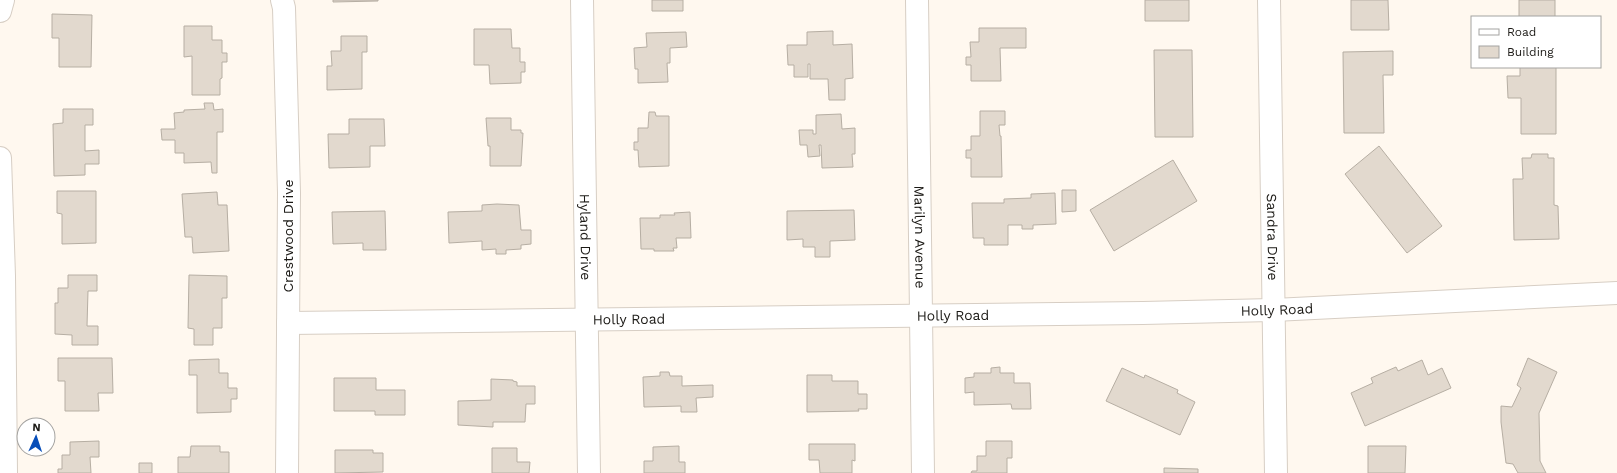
<svg xmlns="http://www.w3.org/2000/svg" width="1617" height="473" viewBox="0 0 1617 473" font-family="'Work Sans',sans-serif">
  <style>
    .building { fill: #e2d9ce; stroke: #b6aea3 }
    .lines { fill: none; stroke-linecap: round; stroke-linejoin: round }
    .minor-casing { stroke: #d7cec4; stroke-width: 24 }
    .minor { stroke: #fff; stroke-width: 22 }
    .labels { text-anchor: middle; dominant-baseline: central; stroke-width: 3.5; stroke-linejoin: round; paint-order: stroke }
    .street-label { font-size: 14px; fill: #1b1915; stroke: #fff }
  </style>
  <rect width="100%" height="100%" fill="#fff8ef"/>
  <!-- building -->
  <path class="building" d="M333 0H378V1L333 2Z
    M652 0H683V11H652Z
    M1145 0H1189V21H1145Z
    M1351 0H1388L1389 30H1351Z
    M1519 0H1555V17H1519Z
    M52 14 92 15 91 67H59V38H52Z
    M184 26H212V40H222V53H227V62H222V78L220 79V95H192V56L184 57Z
    M979 28H1026V48H1000L1001 81H971V65H966V57H971L970 42H979Z
    M474 29H511L512 48H520V62H525V72H521V83L490 84 489 65H474Z
    M833 31V45L852 44 853 78 845 79V100H829L828 79H810V64H808V77H794V65H788L787 45H807V32Z
    M686 32 687 47 670 48V63H667L668 82 638 83V69H635L634 48 647 47 646 33Z
    M341 36H367V52H362V89L327 90V66H332L331 51H341Z
    M1154 50H1192L1193 137H1155Z
    M1393 51V75H1383L1384 133H1344L1343 52Z
    M1520 67H1556V134H1521V98H1508L1507 76H1520Z
    M204 103H213L214 110 223 109V132H217V173H212L211 162 184 163V153H175V140H162L161 129H175L174 113 184 112V110L205 109Z
    M63 109H93V125H85V151L99 150V164H85V175L54 176 53 124 63 123Z
    M980 111H1005V125H999L1000 136H1001L1002 177H971V158H966V150H971V136H980Z
    M649 112H655L656 116H669V166L639 167 638 150H634V142H638V128H648Z
    M841 114 842 129 855 128V154H852L853 167 822 168 821 145H819L820 156 808 157 807 145H800L799 130H813V134H816V115Z
    M486 118H511V130H521V133H523L521 166H490V146H488Z
    M349 119H384L385 146H370V167L329 168 328 134H349Z
    M1379 146 1442 226 1407 253 1345 174Z
    M1532 154H1548V158H1554V205L1558 206 1559 239 1514 240 1513 179H1523L1522 158H1531Z
    M1173 160 1197 201 1114 251 1090 210Z
    M1062 190H1076V211L1062 212Z
    M57 191H96V243L62 244V214L57 213Z
    M217 192 218 205H227L229 251 193 253 192 237H185L182 194Z
    M1055 193 1056 224 1033 225V229H1022V225H1008V245H984V238H973L972 203H1004V199L1031 198V194Z
    M497 204 519 205 521 230H531V244L521 245V249L506 250V254H496V249L482 250V241L449 243 448 212 482 211V205Z
    M854 210 855 240 830 241V257H815V247H803V239L787 240V211Z
    M385 211 386 250H363V243L333 244 332 212Z
    M690 212 691 238H676L677 248H673L674 251H654V249H641L640 218H660V215H675L674 213Z
    M68 275H97V291H88L87 326H98V345H72V335L55 334V303H58V288H68Z
    M189 275 227 276V298H222V328H213V345H194V329L188 328Z
    M58 358H112L113 393H98L99 411H65V381H58Z
    M1528 358 1557 372 1539 413 1540 461 1546 473H1518L1513 464 1506 463 1501 422V406L1512 407 1521 388 1517 385Z
    M219 359V373H228V388H237V399H231V412L197 413V375H189V360Z
    M1422 360 1428 375 1442 368 1451 388 1365 426 1351 393 1373 383 1371 378 1396 367 1398 371Z
    M1000 367V373H1014V383H1030L1031 409H1012L1011 404 974 405V392L965 393V378L974 377V373H991V368Z
    M1122 368 1144 378 1145 375 1178 390 1177 393 1195 402 1180 435 1106 401Z
    M660 372H669L670 376H682V386L713 385V397L696 398 697 412H681V406L644 407 643 377 660 376Z
    M807 375H832V381H858V394H867V409H858L859 411 807 412Z
    M334 378H376V390H405V415H375V411H334Z
    M491 379 513 380V381L517 382V386H535V404H526L525 422H493V427L458 425V401L491 400Z
    M99 441V457H90L91 473H58V469H62V455H70V442Z
    M986 441H1012V458H1007V473H971L972 471H977V456H986Z
    M809 444H855V461L852 460V473H820L819 460H809Z
    M191 446H220V452H229V473H178V457H190Z
    M679 446V462H685V473H644V461H653V447Z
    M1368 446H1406L1405 473H1368Z
    M492 448H517V462H530L529 473H492Z
    M335 450H373V453H383V472L335 473Z
    M139 463H152V473H139Z
    M1164 468 1198 469V473H1164Z"/>
  <g class="lines">
    <!-- minor casing -->
    <g class="minor-casing">
      <g id="minor">
        <path d="M282 0 284 8 289 193 287 473"/>
        <path id="s1" d="M582 0 589 473"/>
        <path id="s2" d="M917 0 923 473"/>
        <path id="s3" d="M1269 0 1276 473"/>
        <path d="M0 11 3 0"/>
        <path d="M0 158 4 276 6 473"/>
        <path id="s4" d="M288 323 1143 313 1274 310 1617 293"/>
      </g>
    </g>
    <!-- minor -->
    <use href="#minor" class="minor"/>
  </g>
  <g class="labels">
    <!-- street labels -->
    <g class="street-label">
      <text transform="translate(288 236) rotate(-90)">Crestwood Drive</text>
      <text stroke="none"><textPath href="#s1" startOffset="237">Hyland Drive</textPath></text>
      <text stroke="none"><textPath href="#s2" startOffset="237">Marilyn Avenue</textPath></text>
      <text stroke="none"><textPath href="#s3" startOffset="237">Sandra Drive</textPath></text>
      <text stroke="none"><textPath href="#s4" startOffset="989">Holly Road</textPath></text>
      <text stroke="none"><textPath href="#s4" startOffset="665">Holly Road</textPath></text>
      <text stroke="none"><textPath href="#s4" startOffset="341">Holly Road</textPath></text>
    </g>
  </g>
  <!-- legend -->
  <rect x="1471" y="16" width="130" height="52" fill="#ffffff" stroke="#a4a3a1"/>
  <rect x="1479" y="29" width="20" height="6" fill="#ffffff" stroke="#a4a3a1"/>
  <text x="1507" y="36" font-size="12" fill="#1b1915">Road</text>
  <rect x="1479" y="46" width="20" height="12" fill="#e2d9ce" stroke="#a4a3a1"/>
  <text x="1507" y="56" font-size="12" fill="#1b1915">Building</text>
  <!-- north arrow -->
  <g transform="translate(36 437) rotate(3)"><circle r="19" fill="#ffffff" stroke="#a4a3a1"/>
  <path d="M0-3L7 15L0 10L-7 15Z" fill="#084eb9"/>
  <text y="-6" font-size="11" font-weight="bold" text-anchor="middle" fill="#1b1915">N</text>
  </g>
</svg>
